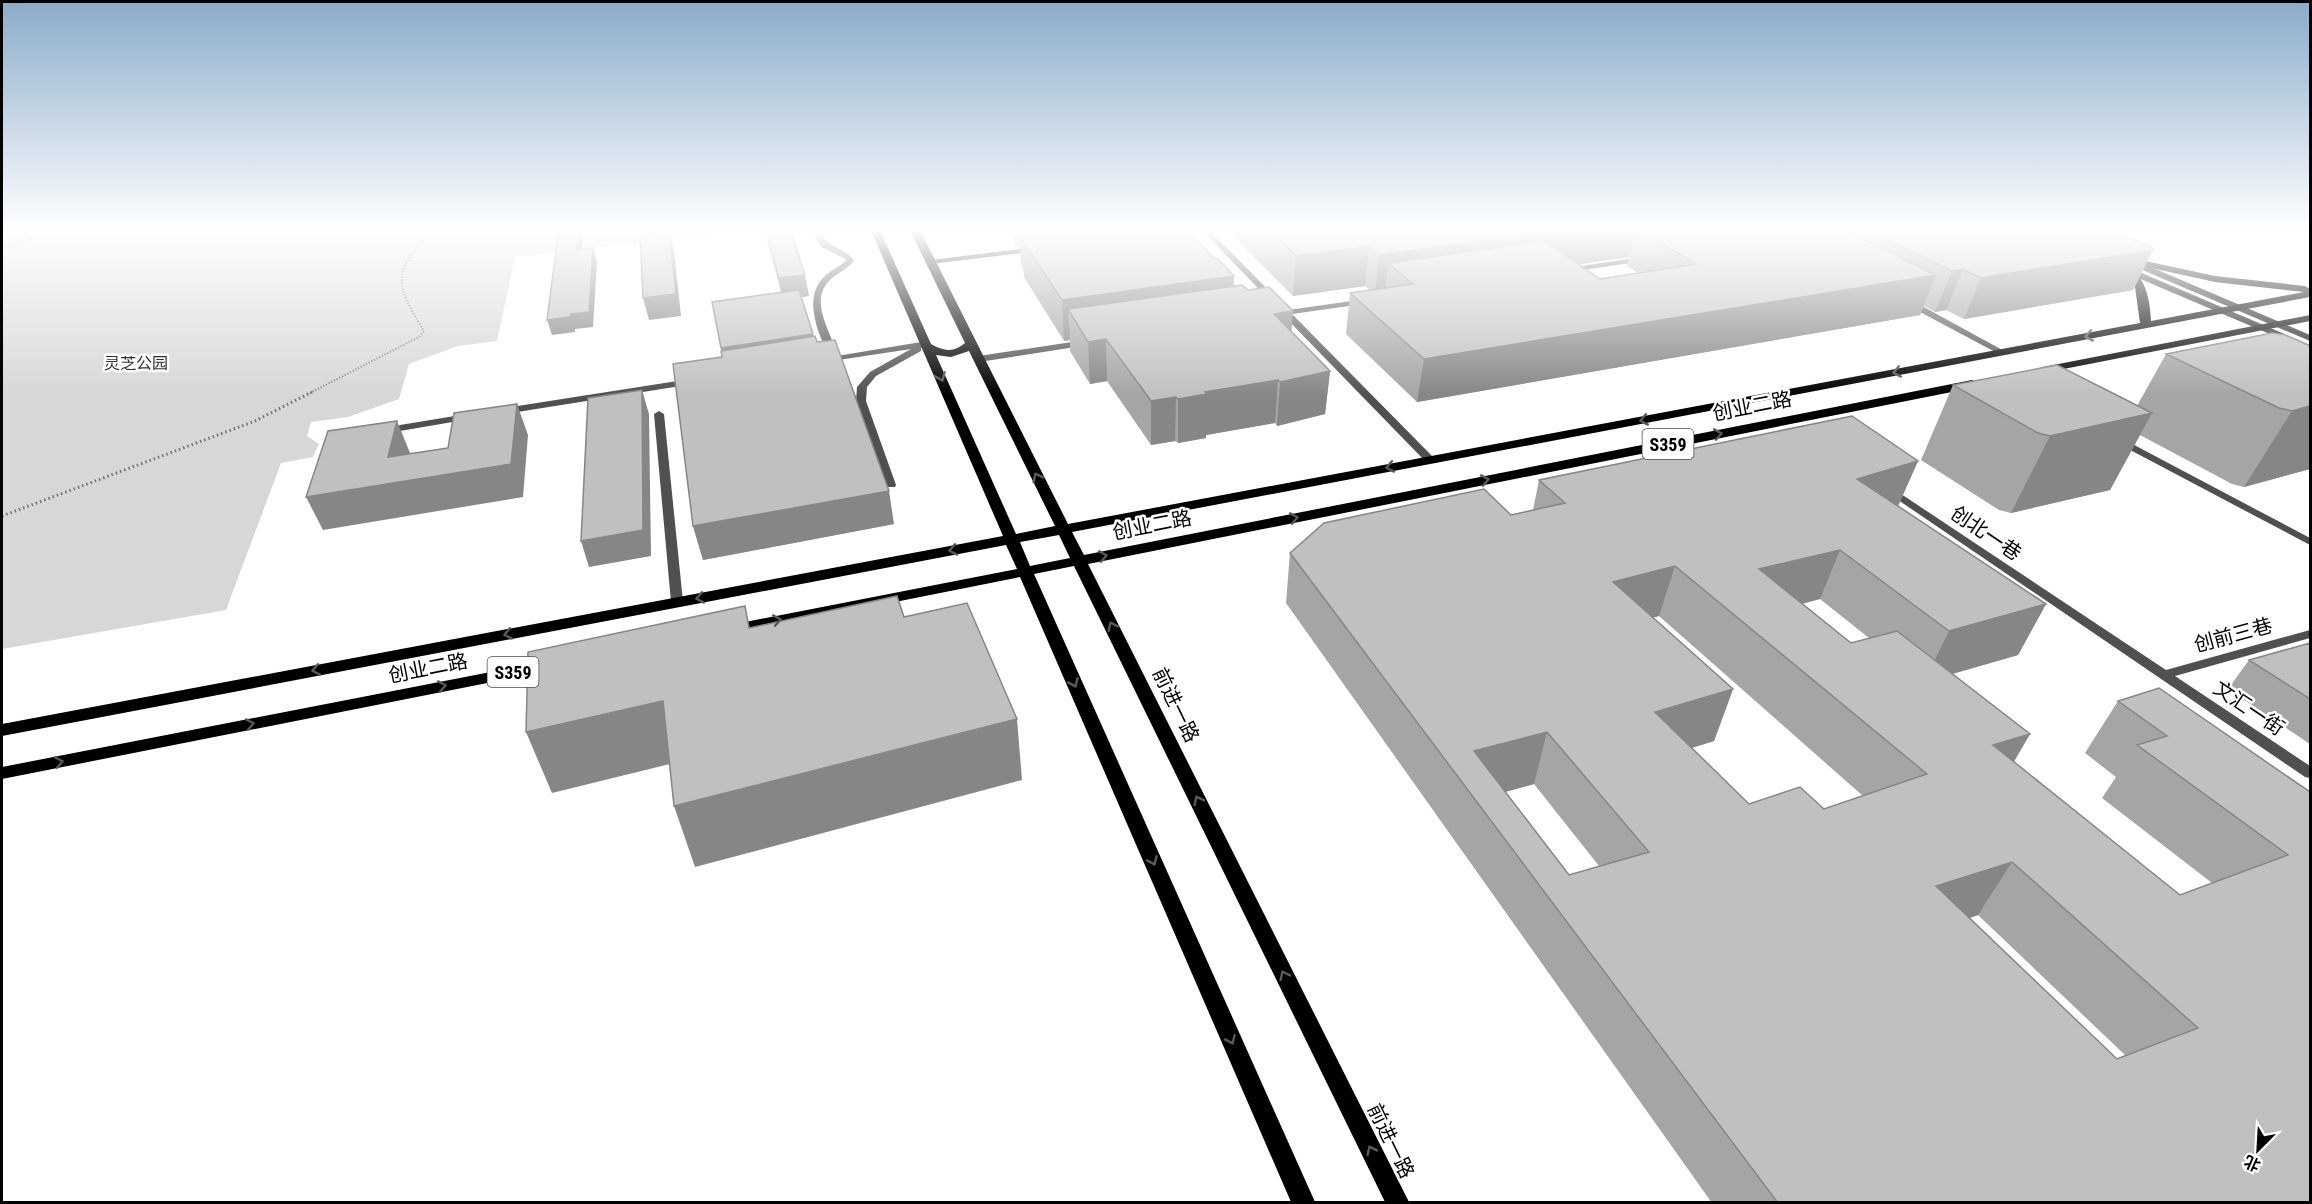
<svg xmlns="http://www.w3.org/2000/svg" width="2312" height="1204" viewBox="0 0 2312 1204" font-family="'Roboto Condensed','Noto Sans SC',sans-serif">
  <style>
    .green { fill: #d7d7d7 }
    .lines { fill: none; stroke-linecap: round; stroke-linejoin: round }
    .path-far1 { stroke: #727272; stroke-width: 2; stroke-dasharray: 1 2; stroke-linecap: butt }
    .path { stroke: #727272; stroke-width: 3; stroke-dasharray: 1.5 3; stroke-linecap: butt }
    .lane { fill: #505050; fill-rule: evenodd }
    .street { fill: #505050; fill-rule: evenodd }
    .secondary { fill: #1d1d1d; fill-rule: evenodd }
    .primary { fill: #000; fill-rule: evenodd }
    .wall { fill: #a5a5a5; fill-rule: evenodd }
    .shaded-wall { fill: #868686 }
    .building { fill: #c0c0c0; stroke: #868686; stroke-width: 1.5; fill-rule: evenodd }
    .oneway { stroke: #595959 }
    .labels { text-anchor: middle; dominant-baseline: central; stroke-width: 5; stroke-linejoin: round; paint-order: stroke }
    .far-park-label { font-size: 16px; fill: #2e2e2e; stroke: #fff }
    .shield { fill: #fff; stroke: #4c4c4c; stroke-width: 1.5 }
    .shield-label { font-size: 18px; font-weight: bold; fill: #000 }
    .street-label { font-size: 20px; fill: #000; stroke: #fff }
  </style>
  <rect width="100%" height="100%" fill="#fff"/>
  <!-- green -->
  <path class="green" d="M2 228H756L515 257 497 341 458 346 409 364 399 399 348 417 311 422 307 436 319 444 313 457 281 463 226 610 2 649Z"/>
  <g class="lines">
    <!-- path-far1 -->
    <path class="path-far1" d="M2 248 65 228
      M310 393 419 337 424 331C392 280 393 270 437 228"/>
    <!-- path -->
    <path class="path" d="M2 516 255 421 312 392"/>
    <!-- lane -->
    <path class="lane" d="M1200 228H1207L1288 310 1366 299 1367 301 1363 304 1292 314 1434 458 1435 460 1434 462H1426L1284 316H1274V312L1280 311Z
      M816 235H822C831 249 846 248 854 261 846 270 835 274 828 282 809 304 833 334 837 356L927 341 931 344 921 348V351L876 376 867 387 866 401 896 485 895 487H887L886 485 856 401 857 387 870 372 911 349 825 362V358L830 357C818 335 803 299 823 278 829 271 839 267 846 261L844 258 821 247 815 237Z
      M1642 257H1645V261L1568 272 1564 270 1568 268Z
      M1905 300H1911L2006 352 2002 355 1999 354 1905 304Z
      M1085 340 1089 343 1088 345 979 362 974 359 979 356Z
      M690 379 693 380V384L505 414 500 411 505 408Z
      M659 411 664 414 683 602 677 606 671 602 654 414Z
      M467 414 472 417 470 419 400 431 395 428 400 425Z
      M2121 438 2310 538V545L2117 443V439Z"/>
    <!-- street -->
    <path class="street" d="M1889 486 2166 670 2310 630V638L2175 676 2310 766V778L2305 777 1885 491 1884 489 1885 487Z"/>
    <!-- secondary -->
    <path class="secondary" d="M1183 228H1204L1200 230 1172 233 1168 231Z
      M1035 247H1038V251L931 264 927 262 931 260Z
      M2126 259H2132L2310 335V341L2126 263Z
      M2124 268H2130L2310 345V351L2124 272Z"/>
    <!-- primary -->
    <path class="primary" d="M870 228H879L931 344C943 351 954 353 965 343L909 228H919L1068 524 2140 323 2135 287 2119 268 2124 265C2146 274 2150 300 2151 321L2304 292 2215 282 2124 262 2122 260 2127 257 2215 276 2305 286 2310 289V297L1072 532 1084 555 1972 380 1978 384 1972 388 1088 564 1409 1202H1385L1074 566 1034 574 1315 1202H1291L1020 577 730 635 722 630 730 625 1017 569 1006 545 2 736V724L1003 536ZM969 351 1055 526 1016 534 936 355 951 357ZM1059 535 1070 558 1030 566 1020 542Z
      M2310 315V321L2043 373 2037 370 2043 367Z
      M547 661 553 662 555 666 553 670 2 779V767Z"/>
  </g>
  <!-- wall -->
  <path class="wall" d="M764 228H790L809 296 801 297 813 336 894 524 703 560 693 526 722 357 721 350 781 293Z
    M1005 228H1185L1234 286 1248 290 1292 332 1330 371 1325 414 1277 426 1275 423 1206 435V438L1178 443 1175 441 1151 445 1107 381 1090 384 1070 351V340L1064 341 1024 277 1023 267 1021 264 1020 247H1018Z
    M1230 228H2104L2153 250 2133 290 1964 319 1946 310 1935 312 1924 306 1920 315 1417 402 1346 334 1350 293 1370 290 1365 286 1293 296 1230 233ZM1629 257 1627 266 1638 273 1600 279 1579 264Z
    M2272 333 2310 469 2244 487 2232 484 2140 435 2110 490 2011 513 1999 510 1921 460 1953 385 2137 406 2166 354Z
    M1918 461 1898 506 2046 604 2018 655 1952 674 2030 734 2014 762 2180 895 2212 883 2102 798 2116 777 2085 753 2118 701 2310 792V1203H1712L1286 603 1290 553 1511 515 1533 510 1539 480ZM1820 599 1869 638 1851 643 1802 604ZM1659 616 1863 796 1824 809 1749 804 1691 748 1714 741 1733 689 1653 617ZM1534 784 1599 866 1569 875 1505 792ZM1978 915 2125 1055 2117 1059 1970 918Z
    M2310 643V744L2228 689 2249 660Z"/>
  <!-- shaded-wall -->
  <path class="shaded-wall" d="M579 228H583L582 264 577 250Z
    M1016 228H1019L1020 247H1018Z
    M1574 228H1774H1636L1629 257 1412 289 1413 284 1388 263 1385 293 1375 295 1379 255Z
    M669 231 674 251 681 316 649 320 643 298Z
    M1369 246 1365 286 1293 296 1296 256Z
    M593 248 597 262 593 327 575 329V332L552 335 547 320 571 314Z
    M2153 250 2133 290 1964 319 1981 278Z
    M1963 269 1946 310 1935 312 1952 271Z
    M805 275 809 296 783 300 779 278Z
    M1936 275 1920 315 1417 402 1424 359Z
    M1234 276 1233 316 1068 309 1070 340 1064 341 1062 300Z
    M1293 311 1290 352 1274 314Z
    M813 334 817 357 726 371 721 348Z
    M1106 339 1107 381 1090 384 1088 342Z
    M1330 371 1325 414 1277 426 1280 382Z
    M1278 380 1275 423 1206 435V438L1178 443V399L1205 392Z
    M642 390 649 414 651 556 589 567 581 541Z
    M1176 397 1175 441 1151 445V401Z
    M517 404 528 435 523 497 323 530 306 497 388 457 397 421 410 453 404 481Z
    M2310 406V469L2244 487 2292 411Z
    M2152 413 2110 490 2011 513 2050 436Z
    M1918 461 1897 508 1857 479Z
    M889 491 894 524 703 560 693 526Z
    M1840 550 1820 599 1741 619 1759 569Z
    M1675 566 1659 616 1599 632 1613 582Z
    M2046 604 2018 655 1924 682 1949 631Z
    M1733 689 1714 741 1637 765 1655 712Z
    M663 701 682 761 552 793 526 732Z
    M1017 719 1022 780 695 867 674 806Z
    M1547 732 1534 784 1475 800 1474 751Z
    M2030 734 1999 786 1993 745Z
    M2012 862 1978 915 1905 939 1936 886Z"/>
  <!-- building -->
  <path class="building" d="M559 228H579L577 250 593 248 589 312 571 314 570 317 547 320Z
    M765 228H790L805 275 779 278Z
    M1019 228H1185L1215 259H1218L1234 276 1062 300 1021 238H1026Z
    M1266 228H1574L1379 255 1369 246 1296 256Z
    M1636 228H1841L1936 275 1424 359 1350 293 1413 284 1388 263 1544 241 1600 279 1696 264Z
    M1863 228H2104L2152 247 2153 250 1981 278 1963 269 1952 271Z
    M669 231 676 294 643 298 640 234Z
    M1242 285 1248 290 1269 287 1293 311 1274 314 1330 371 1280 382 1278 380 1205 392 1207 394 1178 399 1176 397 1151 401 1106 339 1088 342 1068 309Z
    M799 290 813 334 721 348 712 302Z
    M2272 333 2285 335 2310 346V406L2292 411 2279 408 2166 354Z
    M815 336 817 342 835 340 889 491 693 526 673 364 722 357 721 351Z
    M2057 365 2152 413 2050 436 2038 433 1953 385Z
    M642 390 643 530 581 541 588 398Z
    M517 404 511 464 306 497 328 431 397 421 388 457 448 448 454 413Z
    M1852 416 1918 461 1857 479 2046 604 1949 631 1840 550 1759 569 1851 643 1897 631 2030 734 1993 745 2180 895 2288 855 2137 745 2167 736 2118 701 2159 688 2310 792V1203H1778L1290 553 1324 523 1484 489 1511 515 1565 503 1539 480ZM1675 566 1927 774 1824 809 1800 787 1749 804 1655 712 1733 689 1613 582ZM1547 732 1649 852 1569 875 1474 751ZM2012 862 2198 1028 2117 1059 1936 886Z
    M897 596 904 617 967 603 1017 719 674 806 663 701 526 732 528 652 745 606 749 628Z
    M2310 643V699L2249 660Z"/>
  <!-- one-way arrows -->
  <defs><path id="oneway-chevron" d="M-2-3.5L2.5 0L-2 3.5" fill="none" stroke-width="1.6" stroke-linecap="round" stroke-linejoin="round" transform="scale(1.5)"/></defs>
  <g class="oneway">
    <use href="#oneway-chevron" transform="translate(2089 336) rotate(169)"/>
    <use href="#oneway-chevron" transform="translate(1897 372) rotate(169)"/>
    <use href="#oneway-chevron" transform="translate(941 377) rotate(67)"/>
    <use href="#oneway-chevron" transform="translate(1644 420) rotate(169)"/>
    <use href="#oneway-chevron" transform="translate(1718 434) rotate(-11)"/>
    <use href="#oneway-chevron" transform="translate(1390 467) rotate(169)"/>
    <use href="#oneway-chevron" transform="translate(1037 477) rotate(-116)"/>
    <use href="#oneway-chevron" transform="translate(1485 480) rotate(-11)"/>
    <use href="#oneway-chevron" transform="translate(1294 518) rotate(-11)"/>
    <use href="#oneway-chevron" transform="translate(953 550) rotate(169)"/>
    <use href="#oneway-chevron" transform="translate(1103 556) rotate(-11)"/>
    <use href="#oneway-chevron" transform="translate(700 598) rotate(169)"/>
    <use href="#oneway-chevron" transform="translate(777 620) rotate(-11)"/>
    <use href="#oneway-chevron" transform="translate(1112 626) rotate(-116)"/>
    <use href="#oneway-chevron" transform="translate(508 634) rotate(169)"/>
    <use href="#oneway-chevron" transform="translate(316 670) rotate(169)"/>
    <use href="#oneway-chevron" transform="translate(1074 683) rotate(66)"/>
    <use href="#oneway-chevron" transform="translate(442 686) rotate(-11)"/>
    <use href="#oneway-chevron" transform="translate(250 724) rotate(-11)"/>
    <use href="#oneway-chevron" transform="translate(59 762) rotate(-11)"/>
    <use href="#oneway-chevron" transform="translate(1198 800) rotate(-116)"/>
    <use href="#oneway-chevron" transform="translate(1153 861) rotate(66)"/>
    <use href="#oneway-chevron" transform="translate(1284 975) rotate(-116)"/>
    <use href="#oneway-chevron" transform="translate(1231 1040) rotate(66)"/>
    <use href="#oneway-chevron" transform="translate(1371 1150) rotate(-116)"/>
  </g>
  <!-- sky -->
  <linearGradient id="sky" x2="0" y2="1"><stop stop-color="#8aabca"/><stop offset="0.58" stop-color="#fff"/><stop offset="1" stop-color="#fff" stop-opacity="0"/></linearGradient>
  <rect width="2312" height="396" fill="url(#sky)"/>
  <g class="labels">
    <!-- far-park labels -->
    <g class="far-park-label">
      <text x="136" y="363">灵芝公园</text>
    </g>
    <!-- shield labels -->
    <g class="shield">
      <rect x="1642.5" y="429" width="51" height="30" rx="4.5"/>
      <rect x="487.5" y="657" width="51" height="30" rx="4.5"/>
    </g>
    <g class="shield-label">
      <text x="1668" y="444">S359</text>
      <text x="513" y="672">S359</text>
    </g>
    <!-- street labels -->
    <g class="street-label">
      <text transform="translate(1752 406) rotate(-11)">创业二路</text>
      <text transform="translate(1152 525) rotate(-11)">创业二路</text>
      <text transform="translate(1986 533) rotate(34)">创北一巷</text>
      <text transform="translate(2233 635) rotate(-15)">创前三巷</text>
      <text transform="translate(428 668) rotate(-11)">创业二路</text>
      <text transform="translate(1176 705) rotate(64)">前进一路</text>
      <text transform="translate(2249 708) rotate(34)">文汇一街</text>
      <text transform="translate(1391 1141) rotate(64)">前进一路</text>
    </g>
  </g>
  <!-- border -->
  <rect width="2312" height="1204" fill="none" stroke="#000000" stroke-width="6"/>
  <!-- north arrow -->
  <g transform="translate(2258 1150) rotate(204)" stroke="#ffffff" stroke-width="4.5" paint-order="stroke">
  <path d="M0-4.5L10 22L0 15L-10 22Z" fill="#000000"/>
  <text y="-9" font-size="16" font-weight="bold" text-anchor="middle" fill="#000000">北</text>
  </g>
</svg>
